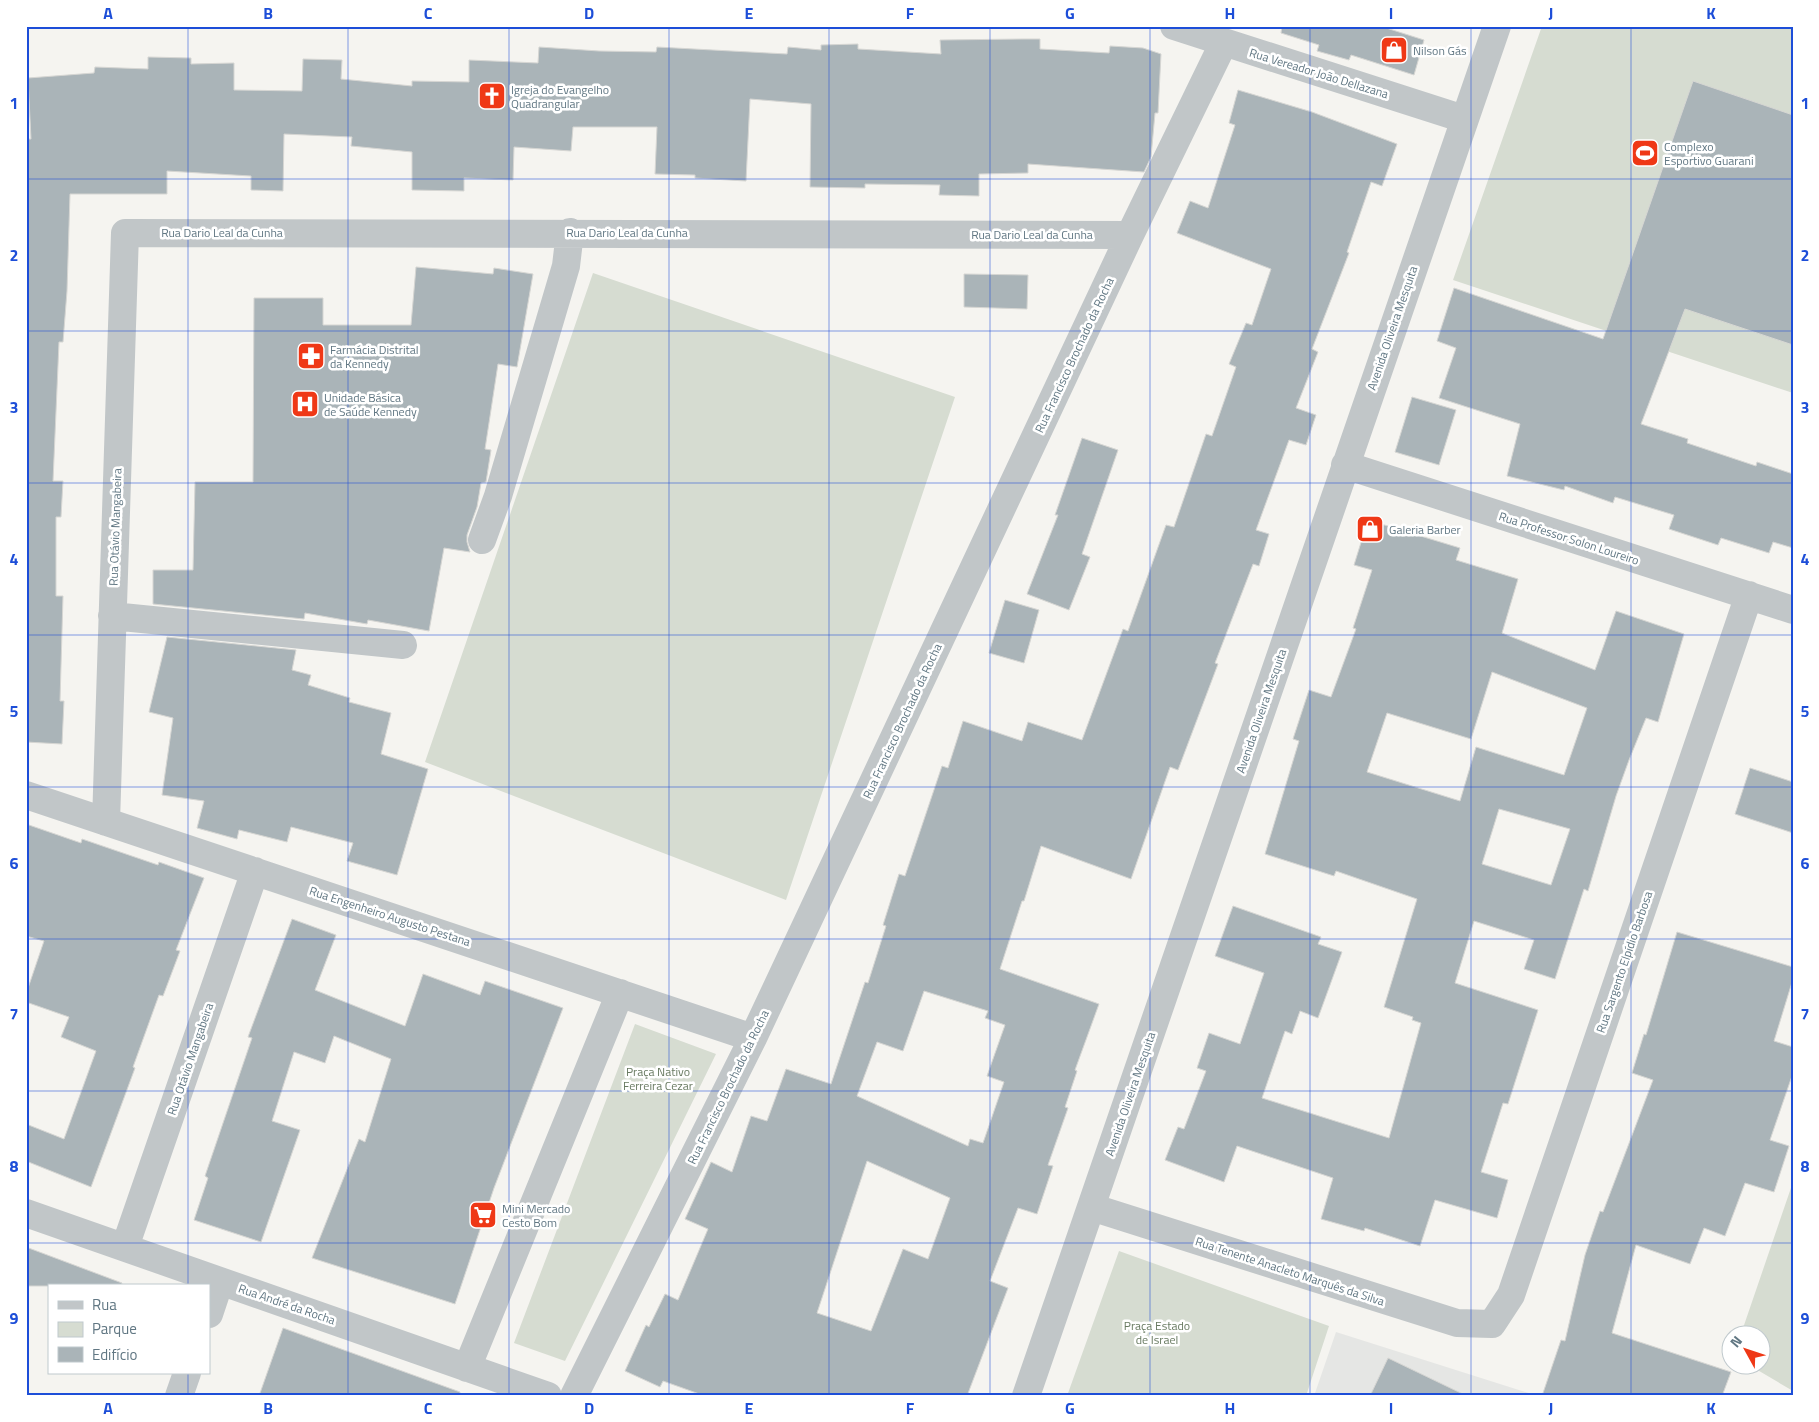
<svg xmlns="http://www.w3.org/2000/svg" width="1819" height="1422" viewBox="0 0 1819 1422" font-family="'Titillium Web',sans-serif">
  <style>
    .built { fill: #e5e6e4 }
    .green { fill: #d6dcd1 }
    .building { fill: #aab4b8; stroke: #d6d6d3; fill-rule: evenodd }
    .lines { fill: none; stroke-linecap: round; stroke-linejoin: round }
    .minor { stroke: #c1c6c8; stroke-width: 28 }
    .grid { fill: none; stroke: #1d4ed8; stroke-width: 1; stroke-opacity: 0.55 }
    .labels { text-anchor: middle; dominant-baseline: central; stroke-width: 5; stroke-linejoin: round; paint-order: stroke }
    .poi-label { font-size: 12px; fill: #617783; stroke: #fff; text-anchor: start }
    .street-label { font-size: 12px; fill: #617783; stroke: #fff }
    .park-label { font-size: 12px; fill: #687a61; stroke: #fff }
    .neatline { fill: none; stroke: #1d4ed8; stroke-width: 2 }
    .grid-label { font-size: 16px; text-anchor: middle; font-weight: bold; fill: #1d4ed8 }
  </style>
  <rect width="100%" height="100%" fill="#f5f4f0"/>
  <!-- built -->
  <path class="built" d="M1336 1332 1538 1396H1314Z"/>
  <!-- green -->
  <path class="green" d="M1542 26H1793V393L1453 280Z
    M593 273 955 397 786 900 425 762Z
    M635 1024 716 1054 565 1361 514 1343Z
    M1793 1182V1391L1749 1365 1762 1364V1334H1741Z
    M1119 1251 1329 1326 1306 1396H1067Z"/>
  <!-- building -->
  <path class="building" d="M1282 26H1380L1424 40 1414 75 1351 55 1349 60 1317 51 1319 45 1281 33Z
    M1024 39H1040V49L1109 53 1110 46 1143 48 1161 54 1158 113H1155L1151 157 1144 172 1028 164V173L979 174V196L939 195 940 185 865 184V188L810 187 811 104 750 99 746 181 695 178V175L655 174 657 127H573L571 151 514 147 513 180 464 178V191L412 190V152L351 146 352 137 284 134 283 191 251 190V176L167 171V194H70L67 291 63 342H59L53 481H63L61 517H56V596H63L60 701H64L62 744 26 742V139H31L28 78 94 73 95 67 148 69V57L191 58V64L234 63V90L302 91 303 59 342 60 341 79 412 86V81L469 82V60L538 63 539 47 599 51 656 52 657 47 787 54 788 47 821 50V45L858 44V49L941 54 940 40Z
    M1693 81 1793 115V345L1685 309 1641 424 1688 439 1687 443 1756 466 1757 462 1793 474V548L1773 542 1769 553 1721 538 1718 545 1669 529 1674 515 1615 497 1613 503 1565 486 1564 490 1507 476 1520 424 1439 398 1456 348 1437 341 1454 288 1603 339Z
    M1238 90 1312 112 1397 144 1382 186 1371 182 1347 252 1349 253 1312 349 1318 352 1296 408 1316 415 1306 445 1289 440 1256 530 1269 534 1259 566 1253 564 1215 663 1218 664 1178 770 1170 767 1131 879 1041 846 1024 901H1022L1000 969 1099 1004 1075 1070 1077 1071 1065 1107 1068 1108 1048 1165 1053 1166 1037 1214 1018 1208 990 1281 1008 1288 967 1396H705L663 1381 660 1387 625 1371 646 1325 649 1327 665 1294 678 1300 708 1229 685 1219 711 1162 732 1172 751 1116 767 1121 786 1069 831 1084 865 982 868 983 886 926 883 925 899 874 905 876 942 766 948 768 963 721 1022 741 1028 722 1082 740 1123 629 1128 631 1166 525 1174 527 1206 434 1212 436 1236 367 1229 364 1246 323 1252 325 1271 269 1177 233 1190 201 1208 208 1235 125 1229 123ZM924 991 988 1011 985 1018 1005 1025 987 1076 1004 1082 983 1143 970 1139 968 1146 857 1096 877 1042 903 1051ZM867 1161 950 1198 928 1259 903 1249 871 1331 817 1313Z
    M416 267 493 274 494 268 533 274 517 367 498 364 485 449 491 450 486 482 481 483 477 507 467 535V542L470 552 444 548 429 631 368 620 367 624 305 613 304 619 153 604V570H193L195 482H253L254 298H323V325H411Z
    M964 274 1028 275 1027 309 964 307Z
    M1412 397 1456 410 1439 465 1395 452Z
    M1082 438 1118 450 1082 554 1090 557 1069 610 1027 594 1058 515H1055Z
    M1368 520 1460 548 1456 560 1518 579 1502 633 1595 670 1616 611 1684 634 1658 722 1646 718 1629 760 1616 796 1588 891 1584 889 1555 979 1524 969 1534 940 1474 921 1455 983 1538 1010 1508 1104 1503 1103 1481 1172 1508 1180 1497 1218 1435 1200 1420 1246 1365 1228 1364 1231 1321 1219 1333 1178 1237 1146 1224 1182 1165 1160 1178 1127 1184 1129 1206 1071 1197 1068 1209 1033 1240 1044 1264 973 1215 956 1233 906 1321 937 1318 944 1342 952 1318 1018 1300 1011 1292 1034 1285 1031 1262 1098 1389 1138 1421 1023 1412 1020 1413 1017 1384 1007 1417 899 1336 871 1334 876 1265 854 1299 741 1293 739 1309 690 1331 697 1356 629 1353 628 1372 570 1354 565ZM1492 672 1587 708 1564 775 1476 747 1460 801 1367 772 1387 713 1471 739ZM1499 809 1570 829 1551 885 1482 864Z
    M1005 600 1039 610 1024 663 989 653Z
    M167 637 296 650 292 670 311 675 308 685 350 698 349 702 391 713 381 754 428 769 397 875 347 861 353 843 291 827 287 842 239 830 237 839 197 828 204 801 162 795 173 718 149 712Z
    M1750 768 1793 782V833L1735 814Z
    M26 824 81 843 82 839 158 865 159 862 204 878 176 950 180 951 163 996 159 995 133 1067 135 1068 91 1187 26 1161V1124L64 1139 96 1051 61 1037 69 1017 26 1002V994L44 941 26 936Z
    M292 919 336 935 315 990 405 1026 423 974 480 995 485 981 563 1008 494 1188 455 1304 312 1258 359 1139 365 1142 391 1059 334 1036 325 1063 294 1052 272 1121 300 1130 261 1242 194 1220 208 1178 205 1176 252 1038 248 1037Z
    M1677 932 1793 967V979L1774 1041 1793 1047V1073L1770 1140 1789 1146 1774 1192 1745 1183 1725 1236 1704 1228 1690 1264 1636 1245 1612 1333 1731 1372 1722 1396H1542L1561 1340 1565 1341 1585 1255 1600 1211 1603 1212 1653 1080 1632 1073 1644 1034 1646 1035Z
    M26 1247 122 1283 121 1286H26Z
    M283 1328 460 1392V1396H259Z
    M1388 1358 1467 1396H1370Z"/>
  <g class="lines">
    <!-- minor -->
    <path class="minor" d="M1174 26 1464 119
      M1345 465 1793 610
      M482 540 498 496 566 266 570 232
      M112 616 403 645
      M26 795 753 1038
      M106 822 125 233 1130 235
      M1091 1207 1457 1323 1492 1324 1511 1295 1749 595
      M26 1213 548 1396
      M125 1247 255 871
      M209 1314 220 1281
      M467 1368 620 993
      M179 1396 187 1373
      M574 1396 753 1038 1130 235 1223 44
      M1026 1396 1497 26"/>
  </g>
  <!-- grid -->
  <path class="grid" d="M188 26V1286M348 26V1396M509 26V1396M669 26V1396M829 26V1396M990 26V1396M1150 26V1396M1310 26V1396M1471 26V1396M1631 26V1396M26 179H1793M26 331H1793M26 483H1793M26 635H1793M26 787H1793M26 939H1793M26 1091H1793M26 1243H1793M188 1373V1396"/>
  <!-- icons -->
  <defs>
    <g id="shop-square" transform="scale(1.4375)"><rect x="-9" y="-9" width="18" height="18" rx="4" fill="#ef3816" stroke="#fff"/><path d="M-5-2.5h2.3a2.7 3.5 0 0 1 5.4 0H5L5.5 6h-11ZM-1.5-2.5h3a1.5 2.3 0 0 0-3 0Z" fill="#fff"/></g>
    <g id="church-square" transform="scale(1.4375)"><rect x="-9" y="-9" width="18" height="18" rx="4" fill="#ef3816" stroke="#fff"/><path d="M-1.2-6h2.4v3.5h3.3v2.4h-3.3V6h-2.4V-.1h-3.3v-2.4h3.3Z" fill="#fff"/></g>
    <g id="stadium-square" transform="scale(1.4375)"><rect x="-9" y="-9" width="18" height="18" rx="4" fill="#ef3816" stroke="#fff"/><path d="M0-5a6.5 5 0 1 0 0 10a6.5 5 0 1 0 0-10ZM-3.5-1.8h7v3.6h-7Z" fill="#fff"/></g>
    <g id="pharmacy-square" transform="scale(1.4375)"><rect x="-9" y="-9" width="18" height="18" rx="4" fill="#ef3816" stroke="#fff"/><path d="M-2-6h4v4h4v4h-4v4h-4v-4h-4v-4h4Z" fill="#fff"/></g>
    <g id="hospital-square" transform="scale(1.4375)"><rect x="-9" y="-9" width="18" height="18" rx="4" fill="#ef3816" stroke="#fff"/><path d="M-5-5h3v3.5h4V-5h3V5h-3V1.5h-4V5h-3Z" fill="#fff"/></g>
    <g id="supermarket-square" transform="scale(1.4375)"><rect x="-9" y="-9" width="18" height="18" rx="4" fill="#ef3816" stroke="#fff"/><path d="M-6-5.5h2.5l.6 2H6L4.5 2H-2.5L-4.4-4H-6ZM-1.5 3.2a1.3 1.3 0 1 0 .1 0ZM3 3.2a1.3 1.3 0 1 0 .1 0Z" fill="#fff"/></g>
  </defs>
  <g fill-rule="evenodd">
    <use href="#shop-square" x="1394" y="50"/>
    <use href="#church-square" x="492" y="96"/>
    <use href="#stadium-square" x="1645" y="153"/>
    <use href="#pharmacy-square" x="311" y="356"/>
    <use href="#hospital-square" x="305" y="404"/>
    <use href="#shop-square" x="1370" y="529"/>
    <use href="#supermarket-square" x="483" y="1215"/>
  </g>
  <g class="labels">
    <!-- poi labels -->
    <g class="poi-label">
      <text x="1413" y="50">Nilson Gás</text>
      <text x="511" y="89">Igreja do Evangelho<tspan x="511" dy="14">Quadrangular</tspan></text>
      <text x="1664" y="146">Complexo<tspan x="1664" dy="14">Esportivo Guarani</tspan></text>
      <text x="330" y="349">Farmácia Distrital<tspan x="330" dy="14">da Kennedy</tspan></text>
      <text x="324" y="397">Unidade Básica<tspan x="324" dy="14">de Saúde Kennedy</tspan></text>
      <text x="1389" y="529">Galeria Barber</text>
      <text x="502" y="1208">Mini Mercado<tspan x="502" dy="14">Cesto Bom</tspan></text>
    </g>
    <!-- street labels -->
    <g class="street-label">
      <text transform="translate(1319 73) rotate(17)">Rua Vereador João Dellazana</text>
      <text x="222" y="232">Rua Dario Leal da Cunha</text>
      <text x="627" y="232">Rua Dario Leal da Cunha</text>
      <text x="1032" y="234">Rua Dario Leal da Cunha</text>
      <text transform="translate(1392 328) rotate(-71)">Avenida Oliveira Mesquita</text>
      <text transform="translate(1074 355) rotate(-65)">Rua Francisco Brochado da Rocha</text>
      <text transform="translate(115 527) rotate(-88)">Rua Otávio Mangabeira</text>
      <text transform="translate(1569 538) rotate(18)">Rua Professor Solon Loureiro</text>
      <text transform="translate(1261 711) rotate(-71)">Avenida Oliveira Mesquita</text>
      <text transform="translate(902 721) rotate(-65)">Rua Francisco Brochado da Rocha</text>
      <text transform="translate(390 916) rotate(18)">Rua Engenheiro Augusto Pestana</text>
      <text transform="translate(1624 962) rotate(-71)">Rua Sargento Elpídio Barbosa</text>
      <text transform="translate(190 1059) rotate(-71)">Rua Otávio Mangabeira</text>
      <text transform="translate(728 1087) rotate(-64)">Rua Francisco Brochado da Rocha</text>
      <text transform="translate(1130 1094) rotate(-71)">Avenida Oliveira Mesquita</text>
      <text transform="translate(1290 1271) rotate(18)">Rua Tenente Anacleto Marquês da Silva</text>
      <text transform="translate(287 1304) rotate(19)">Rua André da Rocha</text>
    </g>
    <!-- park labels -->
    <g class="park-label">
      <text x="658" y="1071">Praça Nativo<tspan x="658" dy="14">Ferreira Cezar</tspan></text>
      <text x="1157" y="1325">Praça Estado<tspan x="1157" dy="14">de Israel</tspan></text>
    </g>
  </g>
  <!-- border -->
  <rect width="1819" height="1422" fill="none" stroke="#ffffff" stroke-width="55"/>
  <!-- legend -->
  <rect x="48" y="1284" width="162" height="90" fill="#ffffff" stroke="#c0c9cd"/>
  <rect x="58" y="1301" width="25" height="8" fill="#c1c6c8" stroke="#c0c9cd"/>
  <text x="92" y="1310" font-size="15" fill="#617783">Rua</text>
  <rect x="58" y="1322" width="25" height="15" fill="#d6dcd1" stroke="#c0c9cd"/>
  <text x="92" y="1334" font-size="15" fill="#617783">Parque</text>
  <rect x="58" y="1347" width="25" height="15" fill="#aab4b8" stroke="#c0c9cd"/>
  <text x="92" y="1360" font-size="15" fill="#617783">Edifício</text>
  <!-- north arrow -->
  <g transform="translate(1746 1350) rotate(310)"><circle r="24" fill="#ffffff" stroke="#c0c9cd"/>
  <path d="M0-4L9 19L0 12L-9 19Z" fill="#ef3816"/>
  <text y="-8" font-size="14" font-weight="bold" text-anchor="middle" fill="#617783">N</text>
  </g>
  <rect x="28" y="28" width="1764" height="1366" class="neatline"/>
  <g class="grid-label">
    <text x="108" y="19">A</text>
    <text x="268" y="19">B</text>
    <text x="428" y="19">C</text>
    <text x="589" y="19">D</text>
    <text x="749" y="19">E</text>
    <text x="910" y="19">F</text>
    <text x="1070" y="19">G</text>
    <text x="1230" y="19">H</text>
    <text x="1391" y="19">I</text>
    <text x="1551" y="19">J</text>
    <text x="1711" y="19">K</text>
    <text x="14" y="109">1</text>
    <text x="1805" y="109">1</text>
    <text x="14" y="261">2</text>
    <text x="1805" y="261">2</text>
    <text x="14" y="413">3</text>
    <text x="1805" y="413">3</text>
    <text x="14" y="565">4</text>
    <text x="1805" y="565">4</text>
    <text x="14" y="717">5</text>
    <text x="1805" y="717">5</text>
    <text x="14" y="869">6</text>
    <text x="1805" y="869">6</text>
    <text x="14" y="1020">7</text>
    <text x="1805" y="1020">7</text>
    <text x="14" y="1172">8</text>
    <text x="1805" y="1172">8</text>
    <text x="14" y="1324">9</text>
    <text x="1805" y="1324">9</text>
    <text x="108" y="1414">A</text>
    <text x="268" y="1414">B</text>
    <text x="428" y="1414">C</text>
    <text x="589" y="1414">D</text>
    <text x="749" y="1414">E</text>
    <text x="910" y="1414">F</text>
    <text x="1070" y="1414">G</text>
    <text x="1230" y="1414">H</text>
    <text x="1391" y="1414">I</text>
    <text x="1551" y="1414">J</text>
    <text x="1711" y="1414">K</text>
  </g>
</svg>
